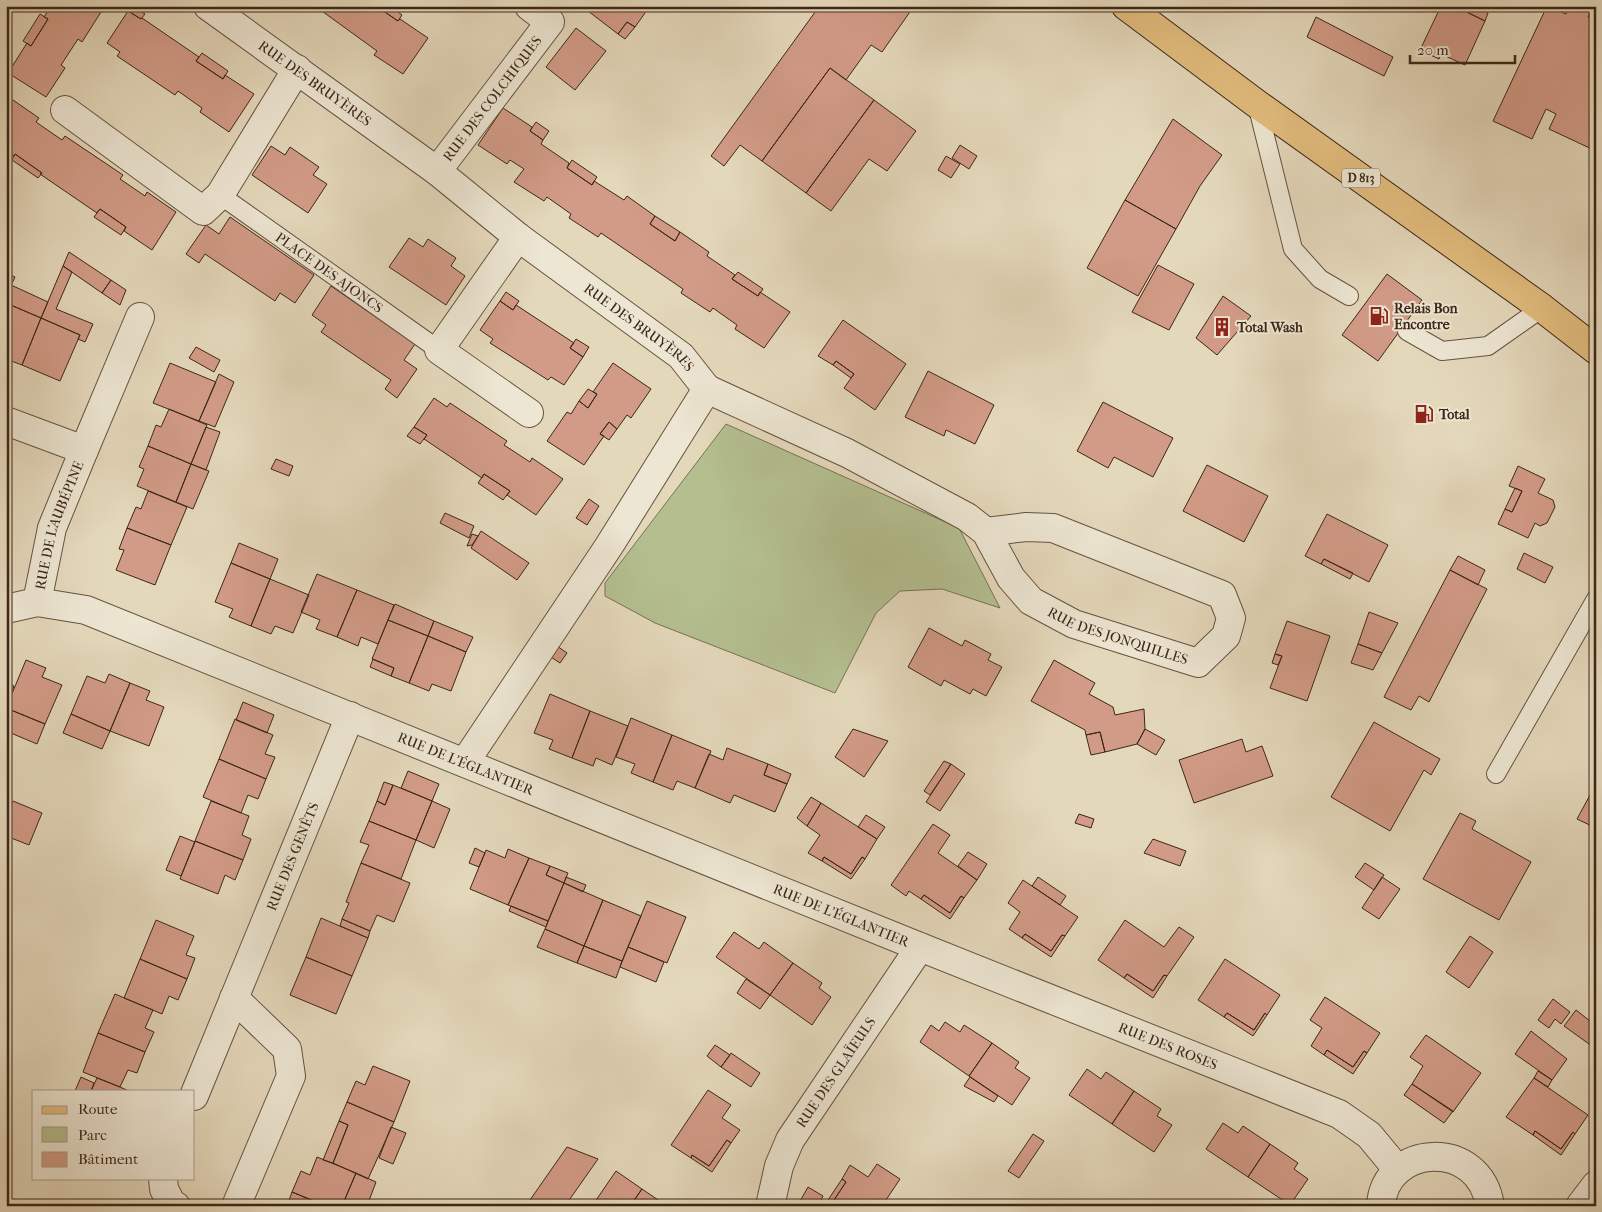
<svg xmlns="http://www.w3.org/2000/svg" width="1602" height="1212" viewBox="0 0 1602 1212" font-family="'IM FELL French Canon',serif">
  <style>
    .green { fill: #b4bf90; stroke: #787354 }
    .building { fill: #d29b87; stroke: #3c2718 }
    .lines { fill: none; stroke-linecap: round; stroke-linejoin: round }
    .service-casing { stroke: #665341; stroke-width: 20 }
    .minor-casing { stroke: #665341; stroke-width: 30 }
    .primary-casing { stroke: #3c2718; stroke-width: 30 }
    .service { stroke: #ede6d3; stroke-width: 18 }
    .minor { stroke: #ede6d3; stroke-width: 28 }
    .primary { stroke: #e2bc7e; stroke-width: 28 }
    .labels { text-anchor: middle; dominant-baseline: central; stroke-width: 4; stroke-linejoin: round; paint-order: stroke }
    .shield { fill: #ede6d3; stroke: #716050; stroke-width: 1 }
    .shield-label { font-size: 12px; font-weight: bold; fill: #3c2718 }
    .street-label { font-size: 14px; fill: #3c2718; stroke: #ede6d3 }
    .poi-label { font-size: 14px; font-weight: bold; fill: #3c2718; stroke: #ede6d3; text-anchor: start }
  </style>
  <rect width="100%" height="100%" fill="#e4d8bb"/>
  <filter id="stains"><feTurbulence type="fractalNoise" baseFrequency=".004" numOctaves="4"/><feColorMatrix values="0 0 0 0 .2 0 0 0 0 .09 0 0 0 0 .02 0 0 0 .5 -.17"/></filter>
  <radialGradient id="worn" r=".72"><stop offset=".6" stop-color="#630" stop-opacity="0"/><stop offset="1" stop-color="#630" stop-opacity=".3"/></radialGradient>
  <!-- green -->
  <path class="green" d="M726 424 959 528 1000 608 942 589 900 591 876 613 835 693 655 623 605 596V583Z"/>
  <!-- building -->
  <path class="building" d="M51 6H92L101 12 82 42 78 39 61 65 65 68 46 97 8 73 27 43 31 46 48 19 44 17Z
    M131 6 145 14 141 19 128 11Z
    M315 6H376L398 21 400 19 428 38 403 74 374 55 377 51Z
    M376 6H390L402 15 398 21Z
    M592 6H650L635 27 627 22 618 34 588 11Z
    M824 6H914L882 52 871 45 846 80 830 68 762 161 740 145 724 166 711 156 818 8 821 10Z
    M1441 6H1454L1485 21 1465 65 1441 54 1439 59 1420 50Z
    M1460 6H1474L1488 13 1485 21 1459 8Z
    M1547 6 1566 14 1569 6H1584L1592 10 1588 17 1596 20V151L1549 129 1556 114 1546 109 1532 139 1493 121Z
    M128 11 141 19 142 18 199 57 196 61 223 79 225 75 254 94 229 132 200 112 202 108 178 91 175 95 117 56 120 52 107 43Z
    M40 14 48 19 31 46 23 41Z
    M1316 17 1393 57 1384 76 1307 37Z
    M627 22 635 27 625 39 618 34Z
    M576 28 606 51 575 90 546 67Z
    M202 53 228 71 223 79 196 61Z
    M830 68 874 100 806 193 762 161Z
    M10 98 39 118 36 122 62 140 65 136 123 175 120 179 145 196 147 192 176 212 152 250 124 231 126 227 100 209 97 213 40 174 42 173 15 154 14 156 6 151V104Z
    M874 100 916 131 887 171 869 159 831 211 806 193Z
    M503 108 532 127 530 131 543 140 541 144 569 163 567 168 592 185 594 181 624 200 627 196 655 216 650 224 675 241 680 232 709 252 707 256 735 275 732 279 758 296 760 292 790 312 764 348 735 329 737 325 713 308 710 312 681 293 683 289 601 233 598 237 569 218 571 214 547 197 544 201 514 182 524 169 510 160 507 164 478 145Z
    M1173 119 1222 155 1200 186 1176 229 1125 200Z
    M536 122 549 131 543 140 530 131Z
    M960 145 977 156 969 169 952 158Z
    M271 146 285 155 290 147 319 167 313 175 327 184 308 213 252 175Z
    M15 154 42 173 38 178 12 160Z
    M946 156 960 164 951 178 938 170Z
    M572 160 597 177 592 185 567 168Z
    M1125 200 1176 229 1138 296 1087 268Z
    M100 209 126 227 121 235 94 217Z
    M655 216 680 232 675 241 650 224Z
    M230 217 314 275 295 303 280 293 275 301 205 254 199 263 186 254 206 225 219 234Z
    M409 238 423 247 428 239 456 258 451 266 465 276 446 305 389 267Z
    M69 252 111 280 102 293 63 266Z
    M1158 265 1194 284 1169 330 1132 312Z
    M63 266 72 272 56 309 93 324 85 342 78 339 80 335 41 318Z
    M738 272 763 289 758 296 732 279Z
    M6 273 15 277 7 294 6 293Z
    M1387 274 1422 300 1378 361 1342 335Z
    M111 280 126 290 120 305 102 293Z
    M11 285 48 302 41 318 6 303V295Z
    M331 286 415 344 404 360 417 369 397 398 385 389 391 380 321 332 326 325 312 315Z
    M506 292 519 301 513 310 500 301Z
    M1223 296 1251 316 1217 355 1196 338Z
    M500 301 513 310 516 305 574 343 570 348 583 357 564 385 551 377 548 380 490 343 493 339 480 330Z
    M6 303 41 318 22 365 6 359Z
    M41 318 80 335 60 381 22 365Z
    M843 320 906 364 875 410 844 388 854 374 836 361 833 365 818 356Z
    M576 339 589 347 583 357 570 348Z
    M196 347 220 360 214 372 189 358Z
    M836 361 854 374 851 378 833 365Z
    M170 363 216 382 199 421 153 403Z
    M613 363 651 389 631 418 627 415 617 429 609 422 600 434 604 436 584 465 547 441 567 412 571 414 579 401 588 408 597 394 593 392Z
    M928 371 994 405 975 444 946 430 944 436 905 417Z
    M219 374 234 382 215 427 199 421Z
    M588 389 597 394 588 408 579 401Z
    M434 398 447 407 450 403 507 441 504 445 530 462 532 458 563 479 536 515 507 495 510 491 484 474 482 478 424 439 427 435 414 427Z
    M1103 402 1173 438 1153 477 1114 457 1108 468 1077 451Z
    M169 409 207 425 191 464 148 446 156 425 161 427Z
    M609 422 617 429 609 440 600 434Z
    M206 427 220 432 206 470 191 464Z
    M414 427 427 435 420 444 407 436Z
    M148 446 191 464 176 502 137 486 144 469 139 467Z
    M276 459 293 466 289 476 271 469Z
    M191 464 209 471 193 509 176 502Z
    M1207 465 1268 496 1244 542 1183 511Z
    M1518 466 1545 479 1538 493 1553 500 1555 507 1547 523 1540 526 1535 523 1528 538 1498 524 1505 509 1512 512 1522 491 1509 486Z
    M484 474 510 491 503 500 478 483Z
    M1515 488 1522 491 1512 512 1505 509Z
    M148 491 187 507 171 545 127 528 136 507 141 509Z
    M589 499 599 506 587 525 576 518Z
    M445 513 474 526 469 538 440 523Z
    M1327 514 1388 545 1369 582 1324 559 1321 564 1305 556Z
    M127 528 171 545 155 585 116 570 124 550 119 549Z
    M481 531 529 563 517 580 471 548Z
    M472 534 478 536 472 545 467 546Z
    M239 543 278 559 270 579 231 563Z
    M1524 553 1553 567 1545 583 1517 569Z
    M1458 556 1485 570 1478 585 1450 570Z
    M1324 559 1353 573 1350 579 1321 564Z
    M231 563 270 579 251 626 229 617 233 609 215 602Z
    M1450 570 1487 589 1429 702 1419 696 1411 710 1384 697Z
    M317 574 357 590 337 637 316 629 320 620 301 612Z
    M270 579 309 595 293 633 275 626 271 634 251 626Z
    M357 590 394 605 378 644 361 637 358 646 337 637Z
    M395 604 434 621 428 636 388 620Z
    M1369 612 1398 623 1382 653 1358 644Z
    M388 620 428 636 409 683 391 676 394 668 372 659Z
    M434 621 473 637 466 652 428 636Z
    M1287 621 1330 636 1307 701 1270 688 1282 656 1275 654Z
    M929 628 962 646 965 640 991 654 988 660 1002 667 986 696 973 689 970 694 944 680 941 686 908 667Z
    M428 636 466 652 451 691 432 684 429 691 409 683Z
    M1358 644 1382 653 1373 670 1351 663Z
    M557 646 567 653 560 663 551 657Z
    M1275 654 1282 656 1278 665 1272 663Z
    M373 659 394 668 391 676 370 667Z
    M26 660 46 668 42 677 62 685 45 724 6 708Z
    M1054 660 1095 683 1089 694 1113 707 1115 715 1144 709 1145 729 1137 744 1105 752 1100 732 1086 735 1085 730 1031 701Z
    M109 674 130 683 110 731 71 714 87 676 105 683Z
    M6 683 14 686 6 706Z
    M130 683 150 691 146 700 164 707 149 746 110 731Z
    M550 694 590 711 572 758 549 749 553 740 534 733Z
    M243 702 274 715 267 733 236 720Z
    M6 708 45 724 37 744 6 731Z
    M590 711 628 726 612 765 596 758 593 766 572 758Z
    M71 714 110 731 102 749 63 733Z
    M631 718 672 735 653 782 631 773 635 764 616 757Z
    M235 719 273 735 265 754 275 757 266 779 219 759Z
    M1374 722 1440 759 1431 775 1424 770 1390 831 1331 797Z
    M853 729 888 741 864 777 835 757Z
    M1145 729 1165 740 1156 755 1137 744Z
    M1100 732 1105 752 1091 755 1086 735Z
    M672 735 711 751 695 788 677 781 673 790 653 782Z
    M1242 739 1246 752 1262 746 1273 776 1194 803 1179 760Z
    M727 748 768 764 764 775 787 784 775 812 734 795 730 803 695 788 709 754 723 760Z
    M219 759 266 779 258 799 248 795 241 813 203 797Z
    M944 761 951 764 930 795 924 791Z
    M768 764 791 774 787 784 764 775Z
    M951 764 965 774 940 811 926 802Z
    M408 771 439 784 432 801 401 788Z
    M384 782 393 785 385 805 377 801Z
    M1596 784V828L1577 819Z
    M393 785 432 801 416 840 369 821 377 801 385 805Z
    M811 797 821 803 807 826 797 818Z
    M13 801 42 813 29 845 6 836V817Z
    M211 801 249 816 242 835 251 839 243 860 195 841Z
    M432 801 450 809 434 848 416 840Z
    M821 803 877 839 865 859 862 857 851 874 824 857 822 861 808 853 820 835 807 826Z
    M1460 813 1476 821 1472 829 1531 862 1499 920 1423 879Z
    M1079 814 1094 819 1091 828 1075 823Z
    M866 815 885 827 877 839 858 827Z
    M369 821 416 840 401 879 361 863 369 845 360 842Z
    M933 824 950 835 938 853 977 880 964 898 961 896 950 913 924 895 921 899 909 891 906 896 891 885Z
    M180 836 195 842 181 876 166 870Z
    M1153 839 1186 851 1180 866 1144 853Z
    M195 841 243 860 235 880 225 875 218 894 180 879Z
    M475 848 485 853 479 867 469 863Z
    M508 849 529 858 508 905 470 889 486 850 505 858Z
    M968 852 987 864 977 880 958 866Z
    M824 857 851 874 862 857 865 859 851 879 822 861Z
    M529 858 550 866 546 875 564 883 548 921 508 905Z
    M361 863 410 883 394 922 377 915 370 931 342 919 349 903 346 902Z
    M1365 863 1384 875 1374 890 1355 877Z
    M550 866 568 873 564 883 546 875Z
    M566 877 586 885 583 892 564 883Z
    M1038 877 1066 896 1060 905 1032 886Z
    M1382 877 1400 889 1379 919 1362 908Z
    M1023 880 1078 917 1065 936 1062 935 1051 951 1025 934 1022 938 1009 929 1020 912 1008 903Z
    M564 883 603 900 584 946 545 929Z
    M924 895 950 913 961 896 964 898 950 919 921 899Z
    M603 900 641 916 622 961 584 946Z
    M647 901 686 917 667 963 628 947Z
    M511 906 548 921 546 927 509 911Z
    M321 918 368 938 352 976 306 957Z
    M342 919 370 931 368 938 340 926Z
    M156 920 194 936 186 955 195 958 187 979 140 959Z
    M1125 920 1164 947 1179 927 1194 937 1167 976 1164 975 1153 991 1127 974 1124 978 1098 960Z
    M545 929 584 946 577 963 537 947Z
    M734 932 759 949 764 942 793 963 770 995 716 957Z
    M1025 934 1051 951 1062 935 1065 936 1051 957 1022 938Z
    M1470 936 1493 952 1469 988 1446 972Z
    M584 946 622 961 616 978 577 963Z
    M628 947 664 962 656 982 620 967Z
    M306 957 352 976 336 1014 290 995Z
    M140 959 187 979 178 1000 169 996 162 1014 124 998Z
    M1225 959 1280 995 1267 1015 1265 1013 1254 1030 1227 1013 1224 1017 1198 1000Z
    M793 963 822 983 819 988 831 997 812 1025 770 995Z
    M1127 974 1153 991 1164 975 1167 976 1153 998 1124 978Z
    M746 979 770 995 760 1009 737 993Z
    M115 994 153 1010 145 1028 154 1032 145 1052 98 1033Z
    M1325 997 1380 1033 1367 1053 1364 1051 1353 1067 1327 1050 1324 1055 1311 1046 1322 1028 1310 1020Z
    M1553 999 1570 1012 1561 1024 1555 1019 1549 1028 1538 1020Z
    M1576 1010 1590 1021 1596 1013V1049L1564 1026Z
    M1227 1013 1254 1030 1265 1013 1267 1015 1253 1036 1224 1017Z
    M945 1022 960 1032 964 1025 992 1043 969 1076 920 1042 931 1025 939 1031Z
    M1531 1031 1567 1059 1552 1080 1515 1054Z
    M98 1033 145 1052 137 1073 128 1070 120 1087 83 1072Z
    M1426 1035 1481 1073 1453 1112 1412 1084 1423 1066 1410 1057Z
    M992 1043 1019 1062 1015 1068 1030 1078 1012 1105 969 1076Z
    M715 1045 730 1055 721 1067 707 1056Z
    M1327 1050 1353 1067 1364 1051 1367 1053 1353 1074 1324 1055Z
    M731 1053 760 1073 751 1087 721 1067Z
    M373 1066 410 1081 394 1122 347 1102 356 1081 365 1085Z
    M1087 1069 1101 1079 1106 1072 1134 1091 1112 1124 1069 1095Z
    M1538 1071 1552 1080 1548 1087 1534 1078Z
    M81 1077 94 1083 91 1091H75Z
    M970 1077 998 1096 994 1102 964 1086Z
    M97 1078 120 1087 129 1091H91Z
    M1534 1078 1588 1115 1575 1134 1573 1132 1561 1149 1535 1131 1533 1135 1506 1117Z
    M1412 1084 1453 1111 1444 1123 1404 1095Z
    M708 1090 731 1105 722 1118 740 1130 731 1143 727 1140 709 1166 692 1155 691 1158 671 1145Z
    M1134 1091 1161 1109 1157 1116 1172 1125 1154 1152 1112 1124Z
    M347 1102 394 1122 368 1179 333 1163 348 1125 339 1121Z
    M339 1121 348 1125 333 1163 323 1160Z
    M1223 1123 1238 1133 1243 1126 1270 1144 1248 1177 1206 1149Z
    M391 1127 406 1133 393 1164 379 1158Z
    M1535 1131 1561 1149 1573 1132 1575 1134 1561 1155 1533 1135Z
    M1033 1134 1044 1141 1019 1178 1008 1171Z
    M727 1140 731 1143 712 1172 691 1158 692 1155 709 1166Z
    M1270 1144 1298 1163 1294 1169 1308 1179 1290 1205 1248 1177Z
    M567 1147 598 1159 565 1206H538L530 1200Z
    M317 1157 356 1173 342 1206H326L292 1192 301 1171 310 1175Z
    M877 1164 900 1179 882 1206H830L846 1182 842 1179 850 1165 868 1177Z
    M616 1171 642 1189 630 1206H592Z
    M356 1173 376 1182 367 1206H342Z
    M842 1179 846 1182 830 1206H824Z
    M808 1187 823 1196 818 1206H805L799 1203Z
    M642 1189 667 1206H630Z
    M292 1192 326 1206H287Z"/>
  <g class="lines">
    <!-- service casing -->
    <g class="service-casing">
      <g id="service">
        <path d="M1257 104 1293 249 1320 279 1349 296"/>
        <path id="s1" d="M220 195 439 350"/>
        <path d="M1407 331 1442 351 1488 346 1542 308"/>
        <path d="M1496 774 1596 599"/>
      </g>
    </g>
    <!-- minor casing -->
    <g class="minor-casing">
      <g id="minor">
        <path id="s2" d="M208 6 437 171 518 237 681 356 707 389 609 546 465 762"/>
        <path d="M65 110 203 211 220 195 297 69"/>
        <path id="s3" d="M437 171 550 22 529 6"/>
        <path d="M518 237 439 350 529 413"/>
        <path id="s4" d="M707 389 847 453 967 517 986 532 1011 578 1031 601 1074 624 1198 663 1226 636 1231 618 1222 595 1053 528 1026 527 986 532"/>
        <path d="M6 421 84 450"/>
        <path id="s5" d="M37 602 52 528 84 450 140 317"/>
        <path id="s6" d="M6 609 37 602 86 610 920 947 1339 1114 1369 1135 1398 1170"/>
        <path d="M234 998 287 1049 291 1076 236 1206"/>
        <path id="s7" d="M194 1096 350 716"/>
        <path d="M163 1178 164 1189 171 1203 176 1206"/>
        <path id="s8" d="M770 1206 779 1166 790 1140 920 947"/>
        <path d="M1381 1206C1384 1144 1480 1137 1490 1206"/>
        <path d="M1580 1206 1596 1185"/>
      </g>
    </g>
    <!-- primary casing -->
    <g class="primary-casing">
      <path id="primary" d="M1126 6 1257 104 1542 308 1596 350"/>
    </g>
    <!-- service -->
    <use href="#service" class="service"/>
    <!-- minor -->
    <use href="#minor" class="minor"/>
    <!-- primary -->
    <use href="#primary" class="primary"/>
  </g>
  <!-- icons -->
  <defs>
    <g id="fuel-bare" transform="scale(1.5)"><path d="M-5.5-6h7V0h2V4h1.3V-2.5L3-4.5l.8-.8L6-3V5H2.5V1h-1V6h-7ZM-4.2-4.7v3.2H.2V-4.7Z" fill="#8f2418" stroke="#ede6d3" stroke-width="2.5" paint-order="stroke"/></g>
    <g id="building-bare" transform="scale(1.5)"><path d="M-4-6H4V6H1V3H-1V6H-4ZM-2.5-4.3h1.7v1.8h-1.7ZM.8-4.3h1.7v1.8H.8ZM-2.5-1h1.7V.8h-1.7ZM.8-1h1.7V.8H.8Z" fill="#8f2418" stroke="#ede6d3" stroke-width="2.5" paint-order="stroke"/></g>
  </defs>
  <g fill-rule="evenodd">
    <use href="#fuel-bare" x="1379" y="316"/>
    <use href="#building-bare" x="1222" y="327"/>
    <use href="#fuel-bare" x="1424" y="414"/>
  </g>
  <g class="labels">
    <!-- shield labels -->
    <rect class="shield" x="1342" y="168.5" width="38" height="19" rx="4"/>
    <g class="shield-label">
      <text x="1361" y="178">D 813</text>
    </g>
    <!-- street labels -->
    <g class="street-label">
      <text stroke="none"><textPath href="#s2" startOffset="132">RUE DES BRUYÈRES</textPath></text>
      <text stroke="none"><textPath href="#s3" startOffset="91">RUE DES COLCHIQUES</textPath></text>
      <text stroke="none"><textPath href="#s1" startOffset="134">PLACE DES AJONCS</textPath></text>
      <text stroke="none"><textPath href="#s2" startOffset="538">RUE DES BRUYÈRES</textPath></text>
      <text stroke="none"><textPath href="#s5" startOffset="80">RUE DE L'AUBÉPINE</textPath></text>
      <text stroke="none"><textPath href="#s4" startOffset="491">RUE DES JONQUILLES</textPath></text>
      <text stroke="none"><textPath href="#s6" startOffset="491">RUE DE L'ÉGLANTIER</textPath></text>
      <text stroke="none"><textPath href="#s7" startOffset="259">RUE DES GENÊTS</textPath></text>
      <text stroke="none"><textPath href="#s6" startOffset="896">RUE DE L'ÉGLANTIER</textPath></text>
      <text stroke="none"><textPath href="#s6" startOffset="1248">RUE DES ROSES</textPath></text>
      <text stroke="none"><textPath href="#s8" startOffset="151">RUE DES GLAÏEULS</textPath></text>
    </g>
    <!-- poi labels -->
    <g class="poi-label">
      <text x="1394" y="308">Relais Bon<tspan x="1394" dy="16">Encontre</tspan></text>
      <text x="1237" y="327">Total Wash</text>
      <text x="1439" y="414">Total</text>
    </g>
  </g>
  <!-- margin -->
  <rect width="1602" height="1212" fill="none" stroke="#e4d8bb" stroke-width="25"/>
  <rect x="8" y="8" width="1587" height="1197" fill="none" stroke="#3c2718" stroke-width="2.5"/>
  <rect x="12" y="12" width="1577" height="1187" fill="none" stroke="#3c2718"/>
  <!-- legend -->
  <rect x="32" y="1090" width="162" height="90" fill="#ede6d3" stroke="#a69a88"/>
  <rect x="42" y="1106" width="25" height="8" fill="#e2bc7e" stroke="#a69a88"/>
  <text x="78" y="1114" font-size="15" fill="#3c2718">Route</text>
  <rect x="42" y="1127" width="25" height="15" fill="#b4bf90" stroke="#a69a88"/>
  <text x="78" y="1140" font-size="15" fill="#3c2718">Parc</text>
  <rect x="42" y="1152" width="25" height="15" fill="#d29b87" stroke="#a69a88"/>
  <text x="78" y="1164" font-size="15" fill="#3c2718">Bâtiment</text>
  <!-- scale -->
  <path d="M1410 55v8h105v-8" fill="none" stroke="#3c2718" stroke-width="2.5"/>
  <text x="1417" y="55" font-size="15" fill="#3c2718" stroke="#ede6d3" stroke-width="4" paint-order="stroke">20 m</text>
  <rect width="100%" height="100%" filter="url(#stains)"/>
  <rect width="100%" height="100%" fill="url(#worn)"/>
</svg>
